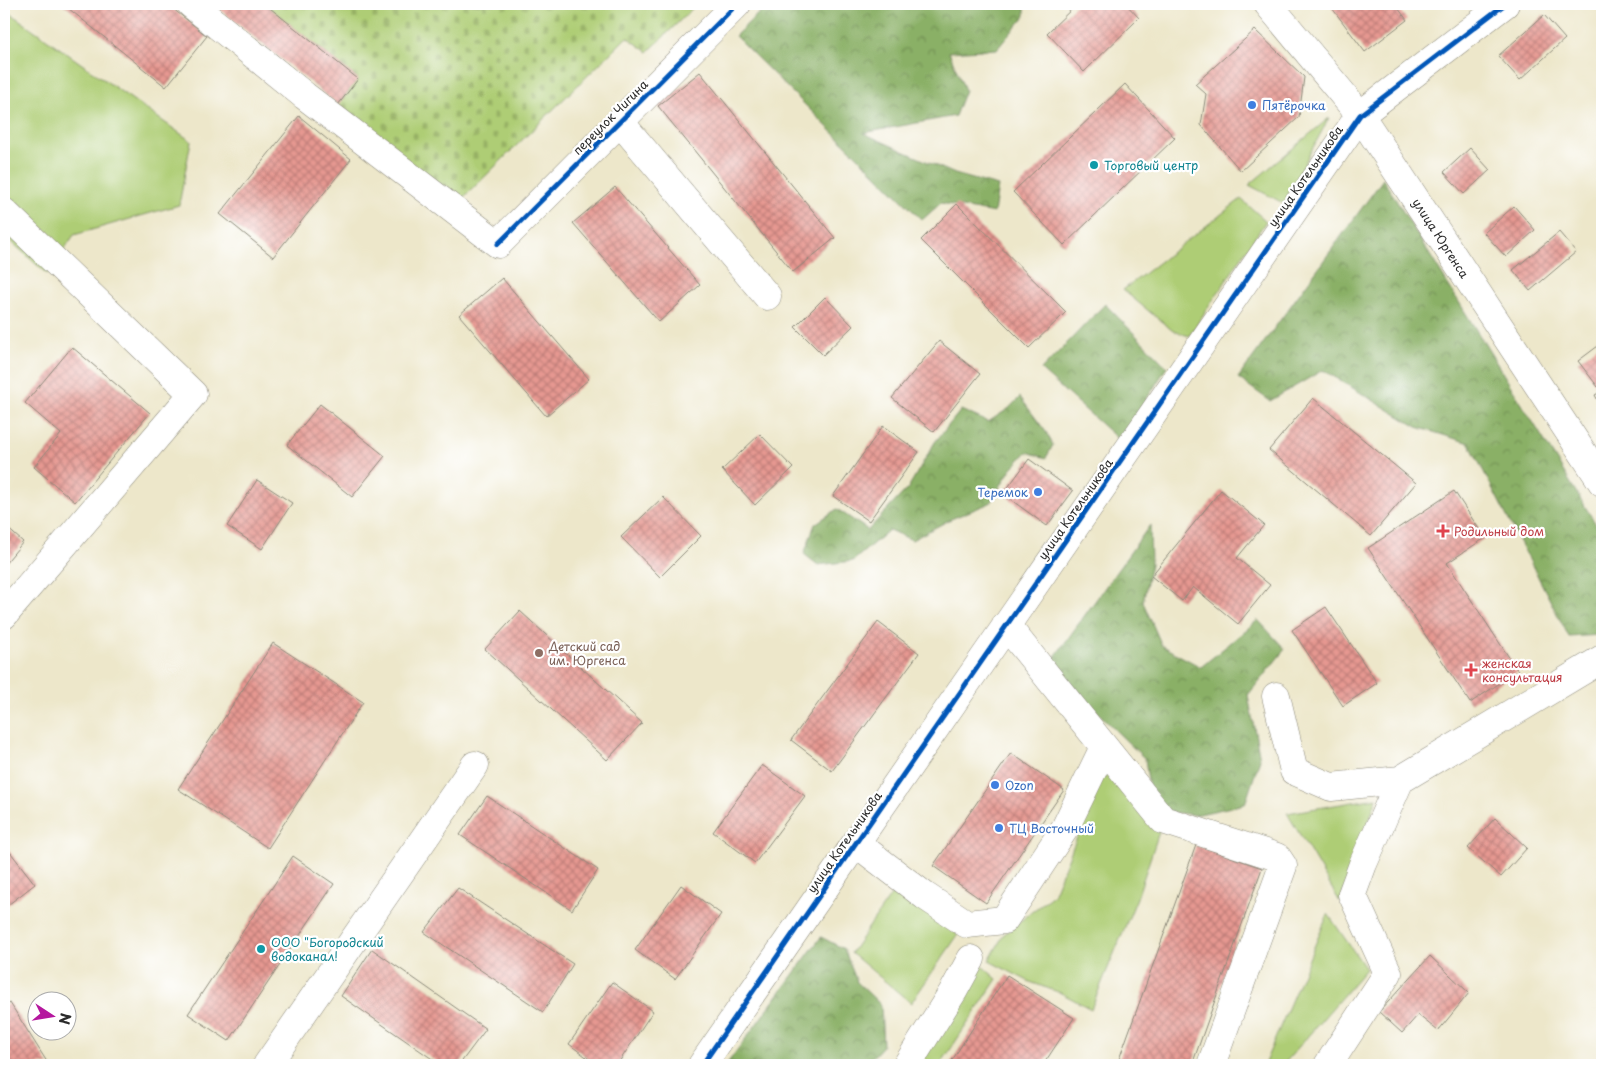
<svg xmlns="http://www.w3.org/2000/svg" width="1606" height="1069" viewBox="0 0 1606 1069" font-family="'Playpen Sans',sans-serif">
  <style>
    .grass { fill: #aecd74; stroke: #6c7c50 }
    .forest { fill: url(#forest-crowns); stroke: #5a6e48 }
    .cemetery { fill: url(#cemetery-stones); stroke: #6c7c50 }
    .building { fill: url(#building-cross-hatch) }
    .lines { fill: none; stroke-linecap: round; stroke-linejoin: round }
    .minor-casing { stroke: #8c897a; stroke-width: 29 }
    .minor { stroke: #fff; stroke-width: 28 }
    .cycleway-casing { stroke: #fff; stroke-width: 8 }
    .cycleway { stroke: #0057b8; stroke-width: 5 }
    .shop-dot { fill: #3f7fe0; stroke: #fff; stroke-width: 2 }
    .culture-dot { fill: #0f9aa8; stroke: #fff; stroke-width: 2 }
    .health-dot { fill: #e0444e; stroke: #fff; stroke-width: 2 }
    .education-dot { fill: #8d6e63; stroke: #fff; stroke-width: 2 }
    .labels { text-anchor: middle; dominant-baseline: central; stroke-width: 4.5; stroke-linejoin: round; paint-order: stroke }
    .shop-label { font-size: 12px; fill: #366cbe; stroke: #fff; text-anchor: start }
    .street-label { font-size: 12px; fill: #2b2b2b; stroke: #fff }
    .culture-label { font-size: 12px; fill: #0d838f; stroke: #fff; text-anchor: start }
    .health-label { font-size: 12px; fill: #be3a42; stroke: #fff; text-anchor: start }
    .education-label { font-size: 12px; fill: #785e54; stroke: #fff; text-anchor: start }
  </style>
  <defs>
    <pattern id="forest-crowns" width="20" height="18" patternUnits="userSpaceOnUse" patternTransform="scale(1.25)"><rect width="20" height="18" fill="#8ab066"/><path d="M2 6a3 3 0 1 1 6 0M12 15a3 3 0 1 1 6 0" fill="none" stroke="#718f54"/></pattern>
    <pattern id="cemetery-stones" width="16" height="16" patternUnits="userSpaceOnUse" patternTransform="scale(1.25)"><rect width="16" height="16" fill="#aecd74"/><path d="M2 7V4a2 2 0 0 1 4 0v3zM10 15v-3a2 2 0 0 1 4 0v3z" fill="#96b065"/></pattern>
    <pattern id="building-cross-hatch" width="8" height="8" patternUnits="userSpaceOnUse" patternTransform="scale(1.25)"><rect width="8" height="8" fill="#e69891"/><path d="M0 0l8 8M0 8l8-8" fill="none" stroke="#bb7c77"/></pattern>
  </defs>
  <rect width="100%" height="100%" fill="#fff"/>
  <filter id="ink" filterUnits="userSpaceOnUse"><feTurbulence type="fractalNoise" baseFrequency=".02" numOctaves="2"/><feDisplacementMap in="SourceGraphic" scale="10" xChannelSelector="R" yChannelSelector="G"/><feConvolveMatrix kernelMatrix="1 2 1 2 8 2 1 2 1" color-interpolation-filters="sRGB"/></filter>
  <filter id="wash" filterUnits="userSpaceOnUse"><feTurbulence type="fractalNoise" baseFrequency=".0096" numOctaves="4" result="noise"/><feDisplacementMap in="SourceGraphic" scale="20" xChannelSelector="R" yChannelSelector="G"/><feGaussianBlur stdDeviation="1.12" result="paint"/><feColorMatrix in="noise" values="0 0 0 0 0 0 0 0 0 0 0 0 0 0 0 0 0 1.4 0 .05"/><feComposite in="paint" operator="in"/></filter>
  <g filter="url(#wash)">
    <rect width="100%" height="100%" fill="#ede7ca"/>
    <!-- grass -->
    <path class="grass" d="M4 9 191 141 179 205 74 235 47 274 4 235Z
      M1329 118 1283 203 1249 185Z
      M1241 199 1266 221 1189 336 1173 331 1123 290Z
      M1107 765 1160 829 1137 898 1091 1009 1061 993 1030 982 989 961 1004 934 1053 895Z
      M1377 798 1340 902 1287 813Z
      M896 888 958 935 911 1003 851 953Z
      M1328 914 1366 969 1283 1065H1264Z
      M982 966 997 979 940 1065H920Z"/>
    <!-- forest -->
    <path class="forest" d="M768 4H1025V16L997 49 949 52 965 90 955 116 863 133 955 174 998 186 994 213 941 203 922 220 735 36Z
      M1383 179 1602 534V633L1601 635 1569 637 1469 443 1417 427 1323 370 1270 401 1238 378Z
      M1105 304 1167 367 1120 441 1041 370Z
      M1020 397 1046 432 1053 445 1046 458 1027 452 1011 469 990 503 951 519 912 540 889 530 853 561 818 565 804 554 815 524 837 509 868 530 908 488 935 442 961 410 988 422 1008 409Z
      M1150 525 1151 564 1143 602 1162 646 1201 667 1258 620 1285 649 1248 695 1260 759 1245 804 1195 815 1152 810 1145 759 1107 722 1051 662Z
      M821 937 844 949 857 982 881 1005 883 1046 865 1065H726Z"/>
    <!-- cemetery -->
    <path class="cemetery" d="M265 4H697L648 52 627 37 456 205 334 111 358 79Z"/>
    <g id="blocks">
      <!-- building -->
      <path class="building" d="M63 4H167L207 36 166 87Z
        M213 4H265L358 79 338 105Z
        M1077 4H1126L1139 18 1084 72 1047 33Z
        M1329 4H1395L1407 20 1365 52Z
        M1544 15 1565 39 1520 80 1498 56Z
        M1255 30 1304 77 1299 117 1241 171 1201 125 1206 94 1195 84Z
        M700 72 835 238 793 272 658 106Z
        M1125 84 1175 138 1064 245 1013 192Z
        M299 116 351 159 273 257 220 214Z
        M1470 148 1490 170 1464 194 1444 172Z
        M615 187 700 285 659 322 573 223Z
        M957 204 1066 312 1029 348 921 240Z
        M1514 206 1535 230 1506 257 1484 233Z
        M1559 232 1576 252 1530 291 1513 270Z
        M502 278 589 379 546 416 459 315Z
        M825 297 853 326 823 355 795 327Z
        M939 341 980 374 934 432 892 398Z
        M1602 343V384L1598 387 1578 361Z
        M72 347 150 413 75 502 34 467 61 434 25 403Z
        M1602 391V408L1595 395Z
        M1313 398 1416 483 1371 536 1269 450Z
        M320 404 385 456 352 497 287 445Z
        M883 426 919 452 869 521 833 496Z
        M760 434 793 468 755 505 722 470Z
        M1029 459 1073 491 1047 526 1003 494Z
        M257 480 292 503 262 549 227 526Z
        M1221 490 1264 525 1237 558 1270 585 1238 624 1193 587 1182 601 1151 576Z
        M1454 491 1485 538 1447 563 1518 671 1470 703 1368 548Z
        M663 497 701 536 660 577 621 537Z
        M4 525 23 542 4 565Z
        M1326 607 1377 683 1343 706 1292 630Z
        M520 611 642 723 607 760 485 649Z
        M878 622 919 653 832 771 791 740Z
        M273 643 363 702 268 848 178 789Z
        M1011 753 1064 790 986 903 933 866Z
        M762 765 805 796 755 863 713 832Z
        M487 796 598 870 572 910 460 835Z
        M1495 818 1527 848 1501 877 1468 848Z
        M4 844 35 884 4 908Z
        M1196 845 1262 868 1192 1065H1117Z
        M293 856 334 884 229 1041 188 1014Z
        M681 885 721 914 675 979 635 950Z
        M458 888 573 964 543 1012 424 932Z
        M372 949 486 1029 459 1065H441L341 996Z
        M1430 956 1469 993 1438 1031 1418 1015 1402 1033 1379 1012Z
        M1007 975 1074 1018 1043 1065H949Z
        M612 982 653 1011 617 1065H597L569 1044Z
        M10 1003 49 1065H4V1007Z"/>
    </g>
  </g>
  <g filter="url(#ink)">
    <use href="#blocks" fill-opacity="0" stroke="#8c897a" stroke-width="1"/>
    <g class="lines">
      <!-- minor casing -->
      <g class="minor-casing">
        <path id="minor" d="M191 4 305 96 498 244 737 4
          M1268 4 1360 115 1602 482
          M620 122 767 296
          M4 212 193 394 4 615
          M1006 625 1163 820 1277 857 1283 866 1211 1065
          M1276 696 1294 771 1331 787 1400 780
          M856 843 925 896 967 924 1004 920 1065 828 1104 747
          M267 1065 475 765
          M702 1065 1360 115 1505 4
          M907 1065 954 990 971 959
          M1328 1065 1388 973 1352 894 1363 864 1400 780 1602 659"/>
      </g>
      <!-- minor -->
      <use href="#minor" class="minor"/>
      <!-- cycleway casing -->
      <g class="cycleway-casing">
        <path id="cycleway" d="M498 244 737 4
          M702 1065 1360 115 1505 4"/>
      </g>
      <!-- cycleway -->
      <use href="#cycleway" class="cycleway"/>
    </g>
  </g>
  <!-- markers -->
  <g class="shop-dot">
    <circle cx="1252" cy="105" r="5"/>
    <circle cx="1038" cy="492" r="5"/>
    <circle cx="995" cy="785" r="5"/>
    <circle cx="999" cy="828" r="5"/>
  </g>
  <g class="culture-dot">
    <circle cx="1094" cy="165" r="5"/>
    <circle cx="261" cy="949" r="5"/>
  </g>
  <g class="health-dot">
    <path d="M1440.5 523.5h5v5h5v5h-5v5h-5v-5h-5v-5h5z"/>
    <path d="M1468.5 662.5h5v5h5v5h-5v5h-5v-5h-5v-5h5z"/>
  </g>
  <circle class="education-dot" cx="539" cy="653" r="5"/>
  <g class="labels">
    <!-- shop labels -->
    <g class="shop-label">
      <text x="1262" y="105">Пятёрочка</text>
      <text x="1028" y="492" text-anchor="end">Теремок</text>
      <text x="1005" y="785">Ozon</text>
      <text x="1009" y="828">ТЦ Восточный</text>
    </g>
    <!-- street labels -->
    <g class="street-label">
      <text transform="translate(610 117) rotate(-45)">переулок Чигина</text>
      <text transform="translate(1305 176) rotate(-55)">улица Котельникова</text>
      <text transform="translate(1441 238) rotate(57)">улица Юргенса</text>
      <text transform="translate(1075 509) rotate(-55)">улица Котельникова</text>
      <text transform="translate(844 842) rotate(-55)">улица Котельникова</text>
    </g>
    <!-- culture labels -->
    <g class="culture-label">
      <text x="1104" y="165">Торговый центр</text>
      <text x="271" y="942">ООО "Богородский<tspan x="271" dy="14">водоканал!</tspan></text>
    </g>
    <!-- health labels -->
    <g class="health-label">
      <text x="1454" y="531">Родильный дом</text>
      <text x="1482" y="663">женская<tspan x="1482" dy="14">консультация</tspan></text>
    </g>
    <!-- education labels -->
    <g class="education-label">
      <text x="549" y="646">Детский сад<tspan x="549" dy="14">им. Юргенса</tspan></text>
    </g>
  </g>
  <!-- margin -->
  <rect width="1606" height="1069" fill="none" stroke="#fff" stroke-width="20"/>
  <!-- north arrow -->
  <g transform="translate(52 1016) rotate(102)"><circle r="24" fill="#ffffff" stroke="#aaaaaa"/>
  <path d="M0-4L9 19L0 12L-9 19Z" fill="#b5179e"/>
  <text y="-8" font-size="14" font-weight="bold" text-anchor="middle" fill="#2b2b2b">N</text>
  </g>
</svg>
